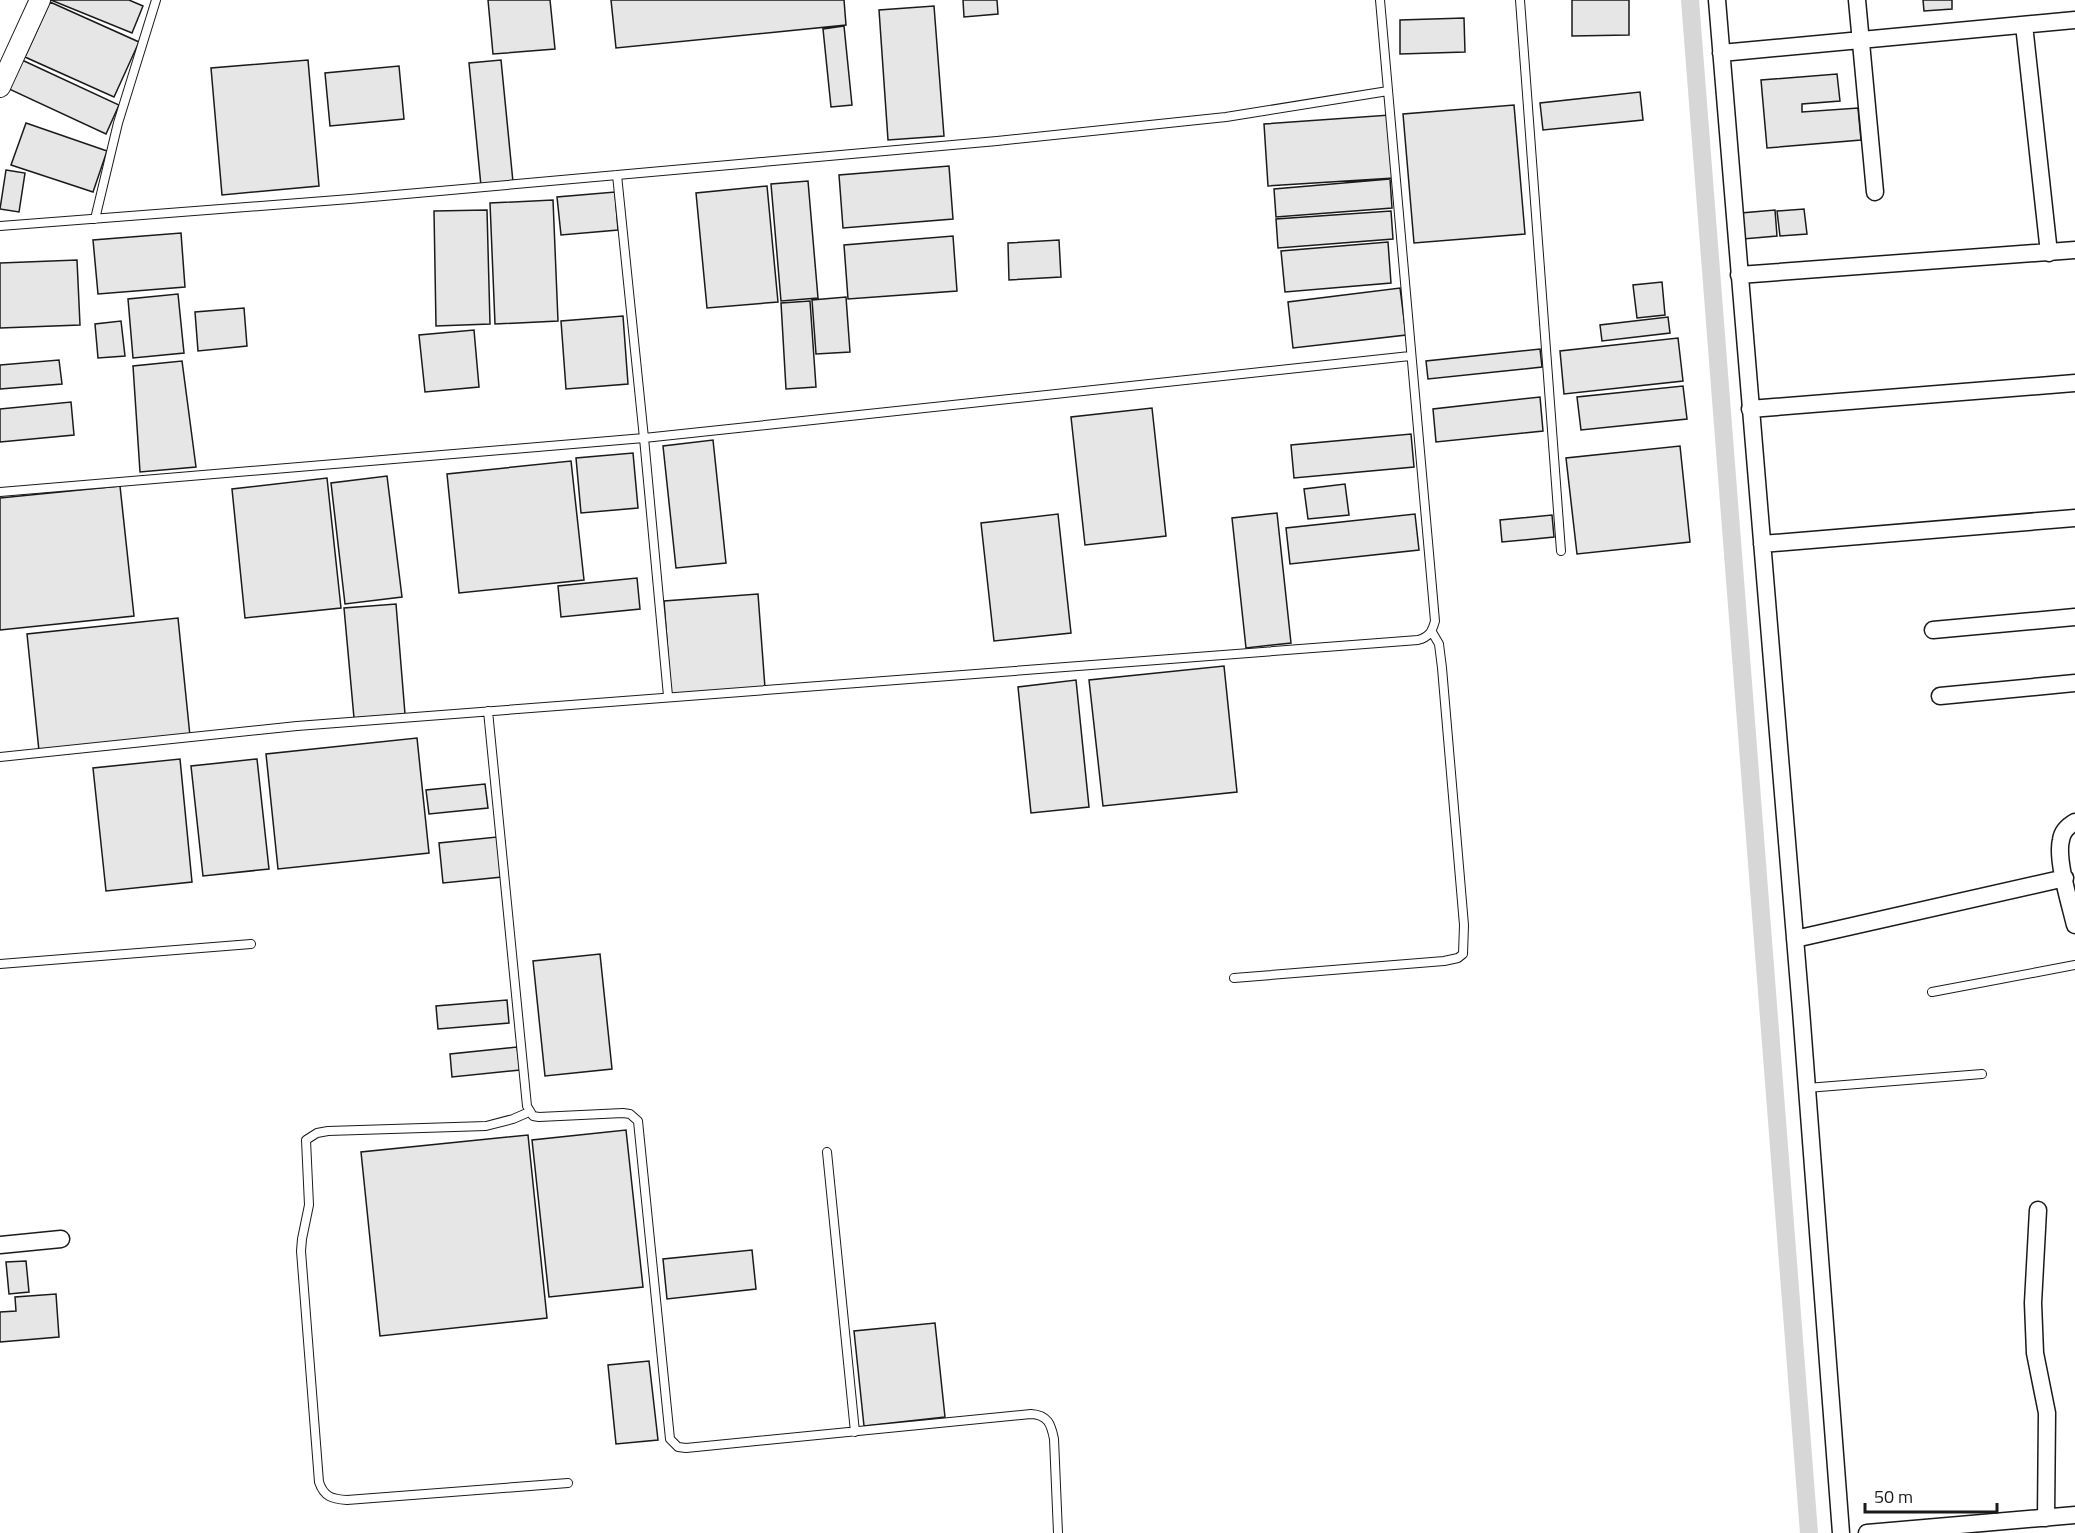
<svg xmlns="http://www.w3.org/2000/svg" width="2075" height="1533" viewBox="0 0 2075 1533" font-family="'Titillium Web',sans-serif">
  <style>
    .lines { fill: none; stroke-linecap: round; stroke-linejoin: round }
    .canal { stroke: #d7d7d7; stroke-width: 18 }
    .building { fill: #e6e6e6; stroke: #1a1a1a; stroke-width: 1.5 }
    .service-casing { stroke: #1a1a1a; stroke-width: 10 }
    .minor-casing { stroke: #1a1a1a; stroke-width: 19 }
    .tertiary-casing { stroke: #1a1a1a; stroke-width: 22 }
    .service { stroke: #fff; stroke-width: 8 }
    .minor { stroke: #fff; stroke-width: 16 }
    .tertiary { stroke: #fff; stroke-width: 20 }
  </style>
  <rect width="100%" height="100%" fill="#fff"/>
  <g class="lines">
    <!-- canal -->
    <path class="canal" d="M1690 0 1809 1533"/>
  </g>
  <!-- building -->
  <path class="building" d="M51 0H129L143 6 132 33Z
    M488 0H550L555 49 493 54Z
    M611 0H844L846 25 616 48Z
    M963 0H997L998 14 964 17Z
    M1572 0H1629V35L1572 36Z
    M1923 0H1952V9L1924 11Z
    M50 2 139 42 114 97 25 57Z
    M934 6 944 136 888 140 879 10Z
    M1464 18 1465 52 1400 54V20Z
    M844 26 852 105 831 107 823 29Z
    M22 60 119 105 106 134 9 89Z
    M308 60 319 186 222 195 211 68Z
    M501 60 513 182 481 186 469 63Z
    M399 66 404 119 330 126 325 73Z
    M1837 74 1840 101 1802 104V112L1858 108 1861 140 1767 148 1761 80Z
    M1640 92 1643 120 1543 130 1540 103Z
    M1514 105 1525 234 1414 243 1403 114Z
    M1390 115 1394 178 1268 186 1264 124Z
    M26 123 107 151 93 192 11 165Z
    M949 166 953 219 843 228 839 175Z
    M6 170 25 173 19 212 0 209Z
    M1390 179 1392 208 1276 217 1274 189Z
    M808 181 818 298 781 301 771 184Z
    M767 186 778 302 707 308 696 193Z
    M615 192 618 230 561 235 557 197Z
    M553 200 558 321 495 324 490 203Z
    M1804 209 1807 234 1780 236 1777 211Z
    M487 210 490 324 436 326 434 211Z
    M1775 210 1777 236 1743 239 1741 213Z
    M1391 211 1393 239 1278 248 1276 219Z
    M181 233 185 287 98 294 93 240Z
    M953 236 957 291 848 299 844 245Z
    M1059 240 1061 277 1009 280 1008 243Z
    M1388 242 1391 283 1285 292 1281 251Z
    M77 260 80 325 0 328V263Z
    M1662 282 1665 315 1637 318 1633 285Z
    M1400 288 1406 335 1293 348 1288 302Z
    M178 294 184 353 133 358 128 299Z
    M846 297 850 352 816 354 812 300Z
    M810 301 816 387 786 389 781 303Z
    M244 308 247 346 198 351 195 312Z
    M623 316 628 384 566 389 561 321Z
    M1668 317 1670 333 1602 341 1600 325Z
    M121 321 125 356 98 358 95 324Z
    M474 330 479 387 425 392 419 335Z
    M1678 338 1683 381 1564 394 1560 351Z
    M1540 349 1542 367 1428 379 1426 361Z
    M59 360 62 384 0 389V365Z
    M182 361 196 467 140 472 133 366Z
    M1683 386 1687 419 1581 430 1577 397Z
    M1540 397 1543 431 1436 442 1433 409Z
    M71 402 74 435 0 442V409Z
    M1152 408 1166 536 1085 545 1071 417Z
    M1411 434 1414 467 1294 478 1291 445Z
    M713 440 726 563 676 568 663 446Z
    M1680 446 1690 542 1577 554 1566 458Z
    M633 453 638 508 581 513 576 458Z
    M571 461 584 580 459 593 447 474Z
    M387 476 402 597 345 604 331 483Z
    M327 478 341 608 245 618 232 489Z
    M1345 484 1349 515 1308 519 1304 489Z
    M120 486 134 616 0 630V498Z
    M1277 513 1291 643 1246 648 1232 518Z
    M1058 514 1071 633 994 641 981 523Z
    M1415 514 1419 550 1290 564 1286 528Z
    M1552 515 1554 537 1502 542 1500 520Z
    M637 578 640 609 561 617 558 586Z
    M758 594 765 688 671 695 664 601Z
    M396 604 405 714 354 718 344 608Z
    M178 618 190 736 39 751 27 634Z
    M1224 666 1237 792 1103 806 1089 680Z
    M1076 680 1089 807 1031 813 1018 687Z
    M417 738 429 853 278 869 266 754Z
    M180 759 192 882 106 891 93 768Z
    M257 759 269 869 203 876 191 766Z
    M485 784 488 808 429 814 426 790Z
    M497 837 502 877 443 883 439 843Z
    M600 954 612 1069 545 1076 533 961Z
    M507 1000 509 1023 438 1029 436 1006Z
    M517 1047 520 1070 452 1077 450 1054Z
    M626 1130 643 1287 549 1297 532 1140Z
    M528 1135 547 1318 380 1336 361 1152Z
    M752 1250 756 1289 667 1299 663 1259Z
    M26 1261 29 1292 9 1294 6 1262Z
    M56 1294 59 1337 0 1342V1312L16 1311 15 1297Z
    M935 1323 945 1417 864 1426 854 1331Z
    M649 1361 658 1440 616 1444 608 1365Z"/>
  <g class="lines">
    <!-- service casing -->
    <g class="service-casing">
      <path id="service" d="M1520 0 1561 551
        M617 175 644 438 668 696
        M95 219 118 123 156 0
        M0 226 350 199 997 141 1226 117 1388 91
        M0 492 644 438 1410 356
        M488 711 527 1106 533 1116 539 1117 623 1113 630 1114 638 1121 670 1439 678 1447 686 1448 1031 1414C1048 1415 1051 1424 1054 1439L1058 1533
        M0 757 297 726 1418 640C1429 637 1432 632 1435 621L1380 0
        M0 964 251 944
        M1234 978 1444 961 1458 958 1463 954 1464 925 1442 668 1439 644 1432 632
        M1932 992 2075 965
        M1807 1088 1982 1074
        M529 1112 513 1119 486 1126 328 1131 317 1133 306 1140 309 1205 302 1239 301 1251 319 1482C324 1497 332 1499 347 1500L568 1483
        M827 1152 855 1432"/>
    </g>
    <!-- minor casing -->
    <g class="minor-casing">
      <path id="minor" d="M1717 0 1801 1010 1841 1533
        M1857 0 1875 192
        M2024 25 2049 253
        M1721 53 2075 20
        M1739 275 2075 250
        M1750 409 2075 383
        M1762 544 2075 518
        M1933 630 2075 617
        M1940 696 2075 683
        M2075 822C2068 826 2062 832 2061 840 2056 859 2070 904 2075 925
        M1795 939 2065 878
        M2038 1210 2033 1303 2035 1353 2047 1413 2046 1518
        M0 1245 61 1239
        M1867 1533 2075 1515"/>
    </g>
    <!-- tertiary casing -->
    <g class="tertiary-casing">
      <path id="tertiary" d="M0 87 40 0"/>
    </g>
    <!-- service -->
    <use href="#service" class="service"/>
    <!-- minor -->
    <use href="#minor" class="minor"/>
    <!-- tertiary -->
    <use href="#tertiary" class="tertiary"/>
  </g>
  <!-- scale -->
  <path d="M1865 1503v9h132v-9" fill="none" stroke="#1a1a1a" stroke-width="3"/>
  <text x="1874" y="1503" font-size="18" fill="#1a1a1a" stroke="#ffffff" stroke-width="4.5" paint-order="stroke">50 m</text>
</svg>
